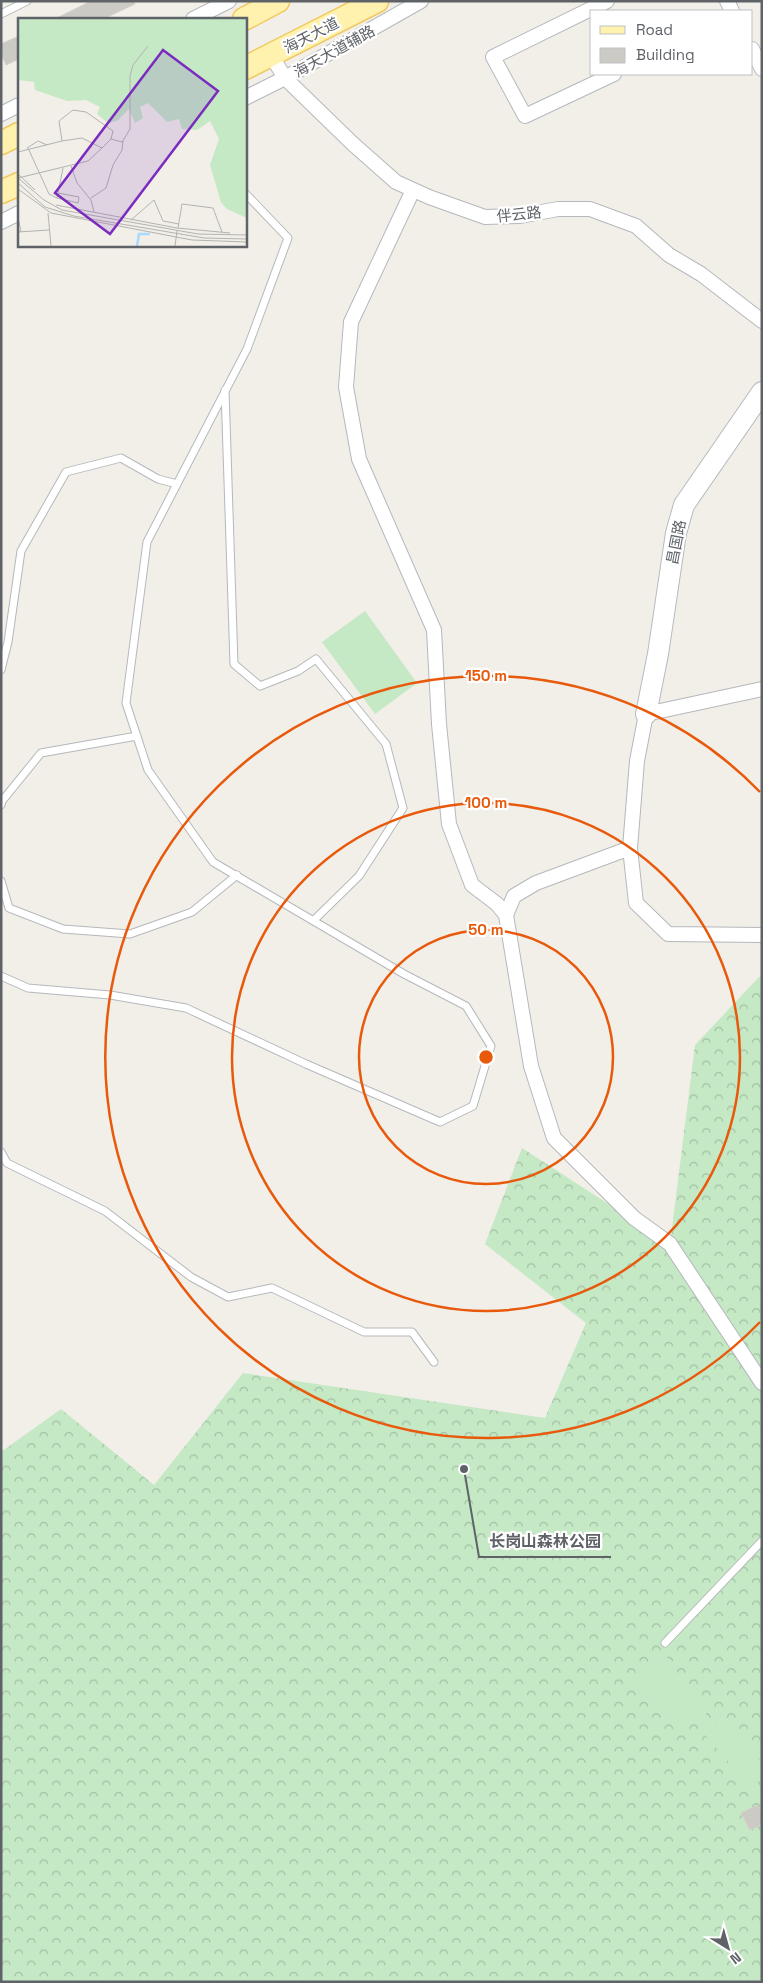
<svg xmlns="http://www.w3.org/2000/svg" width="763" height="1983" viewBox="0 0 763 1983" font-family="'Space Grotesk','Noto Sans SC',sans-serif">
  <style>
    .forest { fill: url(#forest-crowns) }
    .pitch { fill: #c5e8c5 }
    .building { fill: #cccac5; stroke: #d6d1c6 }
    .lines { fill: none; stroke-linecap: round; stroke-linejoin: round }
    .service-casing { stroke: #b5b8bc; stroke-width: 9 }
    .minor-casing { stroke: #b5b8bc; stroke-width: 16 }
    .secondary-casing { stroke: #b6babf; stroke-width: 22 }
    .primary-casing { stroke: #f2c960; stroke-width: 25 }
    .service { stroke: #fff; stroke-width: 7 }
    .minor { stroke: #fff; stroke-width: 14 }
    .secondary { stroke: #fff; stroke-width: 20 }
    .primary { stroke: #fff2af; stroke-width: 22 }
    .ring { fill: none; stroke: #e8590c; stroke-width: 2.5 }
    .labels { text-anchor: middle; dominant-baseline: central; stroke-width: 4.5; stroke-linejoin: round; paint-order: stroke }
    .street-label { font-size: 15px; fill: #5f6368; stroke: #fff }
    .inset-river { fill: none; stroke: #aadaff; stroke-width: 2.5 }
    .inset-road { fill: none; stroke: #b3b3b1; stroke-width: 1 }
    .view { fill: #7b2cbf; fill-opacity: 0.15; stroke: #7b2cbf; stroke-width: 2.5 }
    .inset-edge { fill: none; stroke: #5f6368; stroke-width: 2.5 }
    .centre { fill: #e8590c; stroke: #fff; stroke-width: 2.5 }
    .ring-label { font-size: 15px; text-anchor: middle; font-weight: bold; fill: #e8590c; stroke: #fff; stroke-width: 4.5; stroke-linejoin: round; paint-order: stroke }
    .leader { fill: none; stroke: #5f6368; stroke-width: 2 }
    .callout-dot { fill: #5f6368; stroke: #fff; stroke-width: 2 }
    .callout-label { font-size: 16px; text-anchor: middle; font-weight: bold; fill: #5f6368; stroke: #fff; stroke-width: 4.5; stroke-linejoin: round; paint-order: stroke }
  </style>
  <defs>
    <pattern id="forest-crowns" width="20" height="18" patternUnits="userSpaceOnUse" patternTransform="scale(1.25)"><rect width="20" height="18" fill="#c5e8c5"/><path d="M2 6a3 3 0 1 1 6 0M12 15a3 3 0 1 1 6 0" fill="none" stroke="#a3c0a4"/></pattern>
  </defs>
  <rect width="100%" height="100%" fill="#f1efe8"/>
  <!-- forest -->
  <path class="forest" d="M759 977H762V1982H1V1452L61 1409 154 1485 243 1373 545 1418 586 1323 485 1244 522 1148 670 1244 695 1045Z"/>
  <!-- pitch -->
  <path class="pitch" d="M365 611 417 683 375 714 322 642Z
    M666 1656 707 1715 678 1733 635 1678Z
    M722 1720 762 1763V1779L751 1787 705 1735Z"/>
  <!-- building -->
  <path class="building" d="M91 1H134L135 4 103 19H55Z
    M19 36V59L6 65 1 53V44Z
    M758 1805 762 1813V1824L750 1830 741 1813Z"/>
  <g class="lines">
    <!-- service casing -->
    <g class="service-casing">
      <path id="service" d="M1 14 27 1
        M225 390 234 664 260 686 298 671 316 659 386 744 403 808 359 876 314 920
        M1 670 8 642 21 551 66 472 121 458 158 479 177 484
        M1 805 2 801 41 753 137 736
        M1 881 9 908 63 929 130 934 192 912 237 875
        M1 976 28 988 110 995 186 1008 306 1064 440 1122 473 1106 491 1046 466 1006 404 974 213 862 148 770 126 703 147 542 247 349 288 238 245 193
        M1 1152 7 1163 105 1211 191 1277 228 1297 272 1288 364 1332H412L434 1362
        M665 1643 762 1541"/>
    </g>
    <!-- minor casing -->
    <g class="minor-casing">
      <path id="minor" d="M607 1 493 57 525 116 614 74
        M727 1 732 11
        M193 19 229 1
        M752 49 762 69
        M271 55 285 78 353 144 396 182 429 197 485 217 520 216 558 209H590L636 226 669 255 701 274 762 321
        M245 98 285 78 421 1
        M1 114 19 105
        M413 190 351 322 346 387 359 459 434 630 439 724 449 824 472 885 497 904 506 915
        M1 222 19 213
        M762 689 646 714 637 761 630 848 636 903 668 934 762 935
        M630 848 536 883 514 896 506 915 531 1066 554 1138 634 1218 670 1244 762 1383"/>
    </g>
    <!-- secondary casing -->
    <g class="secondary-casing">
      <path id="secondary" d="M646 714 658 654 676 533 684 505 762 392"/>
    </g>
    <!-- primary casing -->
    <g class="primary-casing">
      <path id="primary" d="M244 19 278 1
        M245 68 377 1
        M1 143 19 134
        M1 192 19 184"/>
    </g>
    <!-- service -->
    <use href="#service" class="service"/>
    <!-- minor -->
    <use href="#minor" class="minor"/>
    <!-- secondary -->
    <use href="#secondary" class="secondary"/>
    <!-- primary -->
    <use href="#primary" class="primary"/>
  </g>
  <!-- distance rings -->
  <g class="ring">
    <circle cx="486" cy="1057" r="127"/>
    <circle cx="486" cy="1057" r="254"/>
    <path d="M760 1322A381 381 0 1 1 760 792"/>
  </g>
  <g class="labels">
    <!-- street labels -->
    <g class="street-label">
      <text transform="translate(311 35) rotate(-27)">海天大道</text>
      <text transform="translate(334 51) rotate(-29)">海天大道辅路</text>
      <text transform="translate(519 214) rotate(-6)">伴云路</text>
      <text transform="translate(676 542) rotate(-79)">昌国路</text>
    </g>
  </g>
  <!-- overview -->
  <g transform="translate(18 18)">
    <rect width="229" height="229" fill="#f1efe8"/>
    <path d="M0 0H229V200L209 191 203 184 192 147 201 121 192 103 179 112 164 111 161 101 149 104 130 85 122 89 125 100 117 105 111 91 99 103 90 105 79 96 82 89 68 82 49 83 17 72 16 64 0 62Z" fill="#c5e8c5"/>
    <path class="inset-river" d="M119 228 121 216H132"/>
    <path class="inset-road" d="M55 92 68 94 95 113 93 121 84 130 64 120 44 123 41 103ZM93 121 104 124 112 111V58L115 47 130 28M9 130 20 123 29 127M10 130 31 176 39 180 45 150M0 134 44 123M53 148 59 165 73 182 76 194M0 156 17 172M0 160 26 182 44 192 180 216 229 217M0 160 70 143 84 130M0 165 27 189 56 198 186 220 229 221M0 171 33 195 174 222 229 224M39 180 60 185 61 179 40 175M73 180 88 170 95 147 104 132 105 123M38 187 159 210 212 215M30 195 33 228M0 199 3 214M113 202 136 182 145 203 161 206M160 210 164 186 195 190 204 214M0 214 31 212M157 228 159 213"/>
    <path class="view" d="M145 32 200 73 92 216 37 175Z"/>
    <rect width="229" height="229" class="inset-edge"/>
  </g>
  <circle cx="486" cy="1057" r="8" class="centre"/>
  <g class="ring-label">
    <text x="486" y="681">150 m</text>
    <text x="486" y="808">100 m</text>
    <text x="486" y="935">50 m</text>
  </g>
  <!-- callouts -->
  <path class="leader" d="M464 1469L479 1557H611"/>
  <circle class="callout-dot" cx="464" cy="1469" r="5"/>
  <g class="callout-label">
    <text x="545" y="1547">长岗山森林公园</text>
  </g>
  <!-- border -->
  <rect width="763" height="1983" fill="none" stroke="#5f6368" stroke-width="5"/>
  <!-- legend -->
  <rect x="590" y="10" width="162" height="65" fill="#ffffff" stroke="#bfc1c3"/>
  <rect x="600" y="26" width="25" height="8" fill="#fff2af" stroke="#bfc1c3"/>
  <text x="636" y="35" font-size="15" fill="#5f6368">Road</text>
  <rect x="600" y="48" width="25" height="15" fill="#cccac5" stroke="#bfc1c3"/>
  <text x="636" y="60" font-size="15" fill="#5f6368">Building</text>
  <!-- north arrow -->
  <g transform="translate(728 1948) rotate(143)" stroke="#ffffff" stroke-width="4" paint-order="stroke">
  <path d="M0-4L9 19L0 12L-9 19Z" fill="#5f6368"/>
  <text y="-8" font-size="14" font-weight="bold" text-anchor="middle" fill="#5f6368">N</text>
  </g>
</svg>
